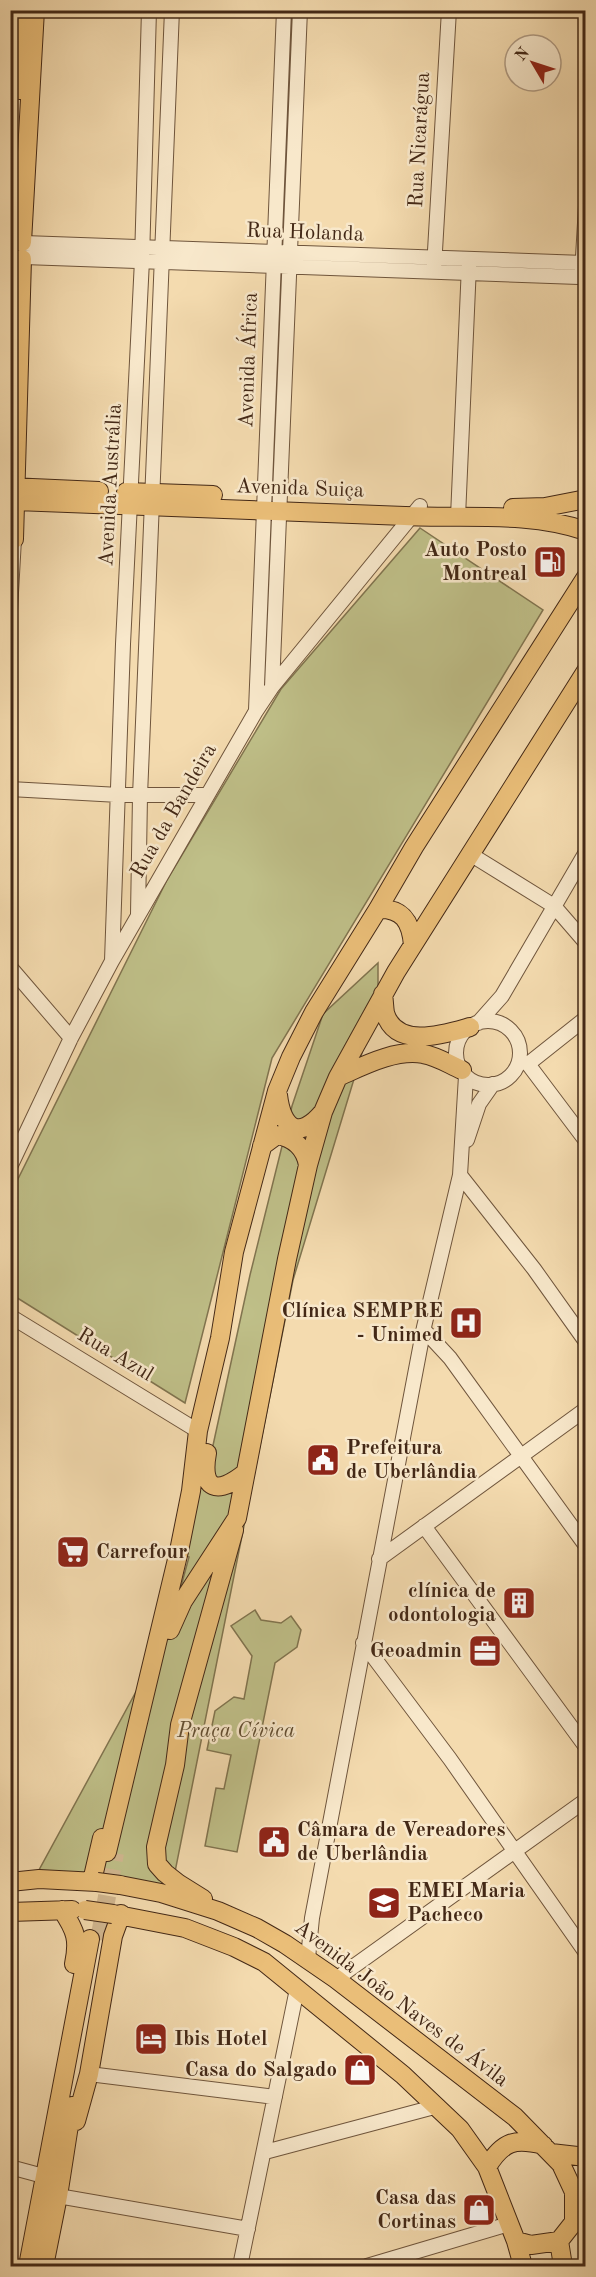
<svg xmlns="http://www.w3.org/2000/svg" width="596" height="2277" viewBox="0 0 596 2277" font-family="'Old Standard TT',serif">
  <style>
    .green { fill: #bfbf88; stroke: #81744f; stroke-width: 1.5 }
    .lines { fill: none; stroke-linecap: round; stroke-linejoin: round }
    .major-tunnel { stroke: #d1b790; stroke-width: 18; stroke-dasharray: 18 9; stroke-linecap: butt }
    .minor-casing { stroke: #6f553c; stroke-width: 16 }
    .major-casing { stroke: #432816; stroke-width: 20 }
    .minor { stroke: #f8e8cb; stroke-width: 14 }
    .major { stroke: #eabe78; stroke-width: 18 }
    .major-bridge-casing { stroke: #432816; stroke-width: 20; stroke-linecap: butt }
    .major-bridge { stroke: #eabe78; stroke-width: 18 }
    .labels { text-anchor: middle; dominant-baseline: central; stroke-width: 5; stroke-linejoin: round; paint-order: stroke }
    .street-label { font-size: 21px; fill: #432816; stroke: #f8e8cb }
    .poi-label { font-size: 21px; font-weight: bold; fill: #432816; stroke: #f8e8cb; text-anchor: end }
    .park-label { font-size: 21px; font-style: italic; fill: #624e32; stroke: #f8e8cb }
  </style>
  <rect width="100%" height="100%" fill="#f4dbaf"/>
  <filter id="stains"><feTurbulence type="fractalNoise" baseFrequency=".00333" numOctaves="4"/><feColorMatrix values="0 0 0 0 .2 0 0 0 0 .09 0 0 0 0 .02 0 0 0 .5 -.17"/></filter>
  <radialGradient id="worn" r=".72"><stop offset=".6" stop-color="#630" stop-opacity="0"/><stop offset="1" stop-color="#630" stop-opacity=".3"/></radialGradient>
  <!-- green -->
  <path class="green" d="M420 528 543 610 272 1058 185 1403 11 1294V1193L167 880 281 689Z
    M378 963V1000L293 1280 171 1892 39 1870 169 1631 189 1557 183 1555 202 1472 207 1473 250 1275 292 1106 323 1014Z
    M255 1610 261 1620 281 1623 291 1616 301 1630 297 1647 275 1663 237 1852 205 1846 216 1788 224 1789 231 1755 207 1750 215 1711 234 1697 244 1699 252 1656 231 1626Z"/>
  <g class="lines">
    <!-- major-tunnel -->
    <path class="major-tunnel" d="M99 1940 115 1853"/>
    <!-- minor casing -->
    <g class="minor-casing">
      <path id="minor" d="M10 239 13 241
        M24 243 584 263
        M24 257 579 277 582 274 586 206
        M434 268 449 10
        M458 517 469 265
        M10 610 14 539
        M272 687 300 10
        M256 710 284 10
        M10 789 119 795H207
        M470 854 554 906 586 943
        M138 914 140 796 172 10
        M112 961 123 644 142 260 149 10
        M10 967 71 1038
        M456 1053a32 32 0 1 1 64 0a32 32 0 1 1-64 0Z
        M478 1023 502 996 586 852
        M521 1061 528 1064 586 1018
        M528 1064 586 1141
        M467 1140 479 1104 493 1084
        M10 1167 71 1038 112 961 256 711 272 687 420 506
        M460 1175 534 1269 586 1342
        M10 1316 198 1431
        M424 1330 450 1358 586 1546
        M424 1526 586 1747
        M379 1559 586 1409
        M363 1643 450 1759 586 1953
        M308 1958 312 1918 424 1327 460 1175 466 1076
        M336 1979 586 1800
        M89 2074 275 2097
        M265 2152 438 2106
        M10 2167 47 2177
        M58 2196 248 2229
        M240 2266 297 1989
        M367 2266 509 2224"/>
    </g>
    <!-- major casing -->
    <g class="major-casing">
      <path id="major" d="M19 90 20 10
        M22 242 35 10
        M10 487 99 491
        M126 492 213 495
        M10 501C142 505 274 510 405 516 465 519 528 511 586 531
        M513 508 545 507 586 499
        M10 541 14 539 22 259
        M378 909C403 908 411 922 413 945
        M383 994C384 1000 384 1007 385 1013 396 1050 445 1034 470 1027
        M338 1077C363 1066 395 1049 423 1054 437 1056 450 1065 462 1070
        M278 1095C282 1129 299 1141 323 1112
        M262 1146 277 1135C294 1138 305 1148 308 1165
        M207 1453C200 1491 218 1495 245 1473
        M170 1630 183 1601 237 1518 287 1259 308 1165 323 1112 338 1077 396 972 586 671
        M107 1852 179 1551 191 1491 198 1431 220 1338 234 1252 277 1091 291 1057 314 1012 378 909 414 847 586 577
        M92 1881 102 1838
        M10 1882 39 1879 97 1882
        M120 1885 161 1893 218 1911 257 1928 285 1944 336 1979 515 2117 561 2164 574 2192V2222L559 2241 531 2245 516 2241
        M203 1899 179 1884 165 1873 157 1864 156 1847 175 1765 180 1725 234 1530
        M62 1910C76 1931 79 1940 74 1964
        M10 1912 72 1910
        M113 1914 185 1928 234 1947 264 1962 403 2075 460 2129 487 2167 516 2241 523 2266
        M76 2121 89 2074 113 1936 121 1914
        M551 2153 586 2157
        M487 2167C503 2141 515 2138 543 2145
        M559 2241 563 2266
        M28 2266 90 1939
        M44 2266 58 2196 72 2106"/>
    </g>
    <!-- minor -->
    <use href="#minor" class="minor"/>
    <!-- major -->
    <use href="#major" class="major"/>
    <!-- major-bridge casing -->
    <g class="major-bridge-casing">
      <path id="major-bridge" d="M97 1882 120 1885
        M85 1910 113 1914"/>
    </g>
    <!-- major-bridge -->
    <use href="#major-bridge" class="major-bridge"/>
  </g>
  <!-- icons -->
  <defs>
    <g id="fuel-square" transform="scale(1.725)"><rect x="-9" y="-9" width="18" height="18" rx="4" fill="#8f2418" stroke="#f8e8cb"/><path d="M-5.5-6h7V0h2V4h1.3V-2.5L3-4.5l.8-.8L6-3V5H2.5V1h-1V6h-7ZM-4.2-4.7v3.2H.2V-4.7Z" fill="#fff"/></g>
    <g id="hospital-square" transform="scale(1.725)"><rect x="-9" y="-9" width="18" height="18" rx="4" fill="#8f2418" stroke="#f8e8cb"/><path d="M-5-5h3v3.5h4V-5h3V5h-3V1.5h-4V5h-3Z" fill="#fff"/></g>
    <g id="civic-square" transform="scale(1.725)"><rect x="-9" y="-9" width="18" height="18" rx="4" fill="#8f2418" stroke="#f8e8cb"/><path d="M-.6-6.5H3V-4.5H.6V-3L4-1V1h2V6H-6V1h2V-1L-.6-3ZM-1.2 2.5V6h2.4V2.5Z" fill="#fff"/></g>
    <g id="supermarket-square" transform="scale(1.725)"><rect x="-9" y="-9" width="18" height="18" rx="4" fill="#8f2418" stroke="#f8e8cb"/><path d="M-6-5.5h2.5l.6 2H6L4.5 2H-2.5L-4.4-4H-6ZM-1.5 3.2a1.3 1.3 0 1 0 .1 0ZM3 3.2a1.3 1.3 0 1 0 .1 0Z" fill="#fff"/></g>
    <g id="building-square" transform="scale(1.725)"><rect x="-9" y="-9" width="18" height="18" rx="4" fill="#8f2418" stroke="#f8e8cb"/><path d="M-4-6H4V6H1V3H-1V6H-4ZM-2.5-4.3h1.7v1.8h-1.7ZM.8-4.3h1.7v1.8H.8ZM-2.5-1h1.7V.8h-1.7ZM.8-1h1.7V.8H.8Z" fill="#fff"/></g>
    <g id="office-square" transform="scale(1.725)"><rect x="-9" y="-9" width="18" height="18" rx="4" fill="#8f2418" stroke="#f8e8cb"/><path d="M-6-3h4V-5.5h4V-3h4V5H-6ZM-1-4.5V-3h2v-1.5ZM-6 0V1H6V0Z" fill="#fff"/></g>
    <g id="school-square" transform="scale(1.725)"><rect x="-9" y="-9" width="18" height="18" rx="4" fill="#8f2418" stroke="#f8e8cb"/><path d="M0-5L7-2L0 1L-7-2ZM-4 1L0 2.5L4 1V4Q0 6-4 4Z" fill="#fff"/></g>
    <g id="hotel-square" transform="scale(1.725)"><rect x="-9" y="-9" width="18" height="18" rx="4" fill="#8f2418" stroke="#f8e8cb"/><path d="M-6-4.5h1.5V1H6V5H4.5V3h-9V5H-6ZM-4 0a1.8 1.8 0 1 1 3.6 0ZM.5 0V-2.5h3Q6-2.5 6 0Z" fill="#fff"/></g>
    <g id="shop-square" transform="scale(1.725)"><rect x="-9" y="-9" width="18" height="18" rx="4" fill="#8f2418" stroke="#f8e8cb"/><path d="M-5-2.5h2.3a2.7 3.5 0 0 1 5.4 0H5L5.5 6h-11ZM-1.5-2.5h3a1.5 2.3 0 0 0-3 0Z" fill="#fff"/></g>
  </defs>
  <g fill-rule="evenodd">
    <use href="#fuel-square" x="550" y="562"/>
    <use href="#hospital-square" x="466" y="1323"/>
    <use href="#civic-square" x="323" y="1460"/>
    <use href="#supermarket-square" x="73" y="1552"/>
    <use href="#building-square" x="519" y="1603"/>
    <use href="#office-square" x="485" y="1651"/>
    <use href="#civic-square" x="274" y="1842"/>
    <use href="#school-square" x="384" y="1903"/>
    <use href="#hotel-square" x="151" y="2039"/>
    <use href="#shop-square" x="360" y="2070"/>
    <use href="#shop-square" x="479" y="2210"/>
  </g>
  <g class="labels">
    <!-- street labels -->
    <g class="street-label">
      <text transform="translate(420 140) rotate(-87)">Rua Nicarágua</text>
      <text transform="translate(305 233) rotate(2)">Rua Holanda</text>
      <text transform="translate(249 360) rotate(-88)">Avenida África</text>
      <text transform="translate(111 485) rotate(-87)">Avenida Austrália</text>
      <text transform="translate(300 489) rotate(2)">Avenida Suiça</text>
      <text transform="translate(174 811) rotate(-60)">Rua da Bandeira</text>
      <text transform="translate(115 1355) rotate(31)">Rua Azul</text>
      <text transform="translate(401 2004) rotate(37)">Avenida João Naves de Ávila</text>
    </g>
    <!-- poi labels -->
    <g class="poi-label">
      <text x="527" y="550">Auto Posto<tspan x="527" dy="24">Montreal</tspan></text>
      <text x="443" y="1311">Clínica SEMPRE<tspan x="443" dy="24">- Unimed</tspan></text>
      <text x="346" y="1448" text-anchor="start">Prefeitura<tspan x="346" dy="24">de Uberlândia</tspan></text>
      <text x="96" y="1552" text-anchor="start">Carrefour</text>
      <text x="496" y="1591">clínica de<tspan x="496" dy="24">odontologia</tspan></text>
      <text x="462" y="1651">Geoadmin</text>
      <text x="297" y="1830" text-anchor="start">Câmara de Vereadores<tspan x="297" dy="24">de Uberlândia</tspan></text>
      <text x="407" y="1891" text-anchor="start">EMEI Maria<tspan x="407" dy="24">Pacheco</tspan></text>
      <text x="174" y="2039" text-anchor="start">Ibis Hotel</text>
      <text x="337" y="2070">Casa do Salgado</text>
      <text x="456" y="2198">Casa das<tspan x="456" dy="24">Cortinas</tspan></text>
    </g>
    <!-- park labels -->
    <g class="park-label">
      <text x="236" y="1731">Praça Cívica</text>
    </g>
  </g>
  <!-- margin -->
  <rect width="596" height="2277" fill="none" stroke="#f4dbaf" stroke-width="36"/>
  <rect x="12" y="12" width="572" height="2253" fill="none" stroke="#432816" stroke-width="3"/>
  <rect x="18" y="18" width="560" height="2241" fill="none" stroke="#432816" stroke-width="1.5"/>
  <!-- north arrow -->
  <g transform="translate(533 63) rotate(309)"><circle r="28" fill="#f8e8cb" stroke="#b09b83" stroke-width="1.5"/>
  <path d="M0-4.5L10 22L0 15L-10 22Z" fill="#8f2418"/>
  <text y="-9" font-size="16" font-weight="bold" text-anchor="middle" fill="#432816">N</text>
  </g>
  <rect width="100%" height="100%" filter="url(#stains)"/>
  <rect width="100%" height="100%" fill="url(#worn)"/>
</svg>
